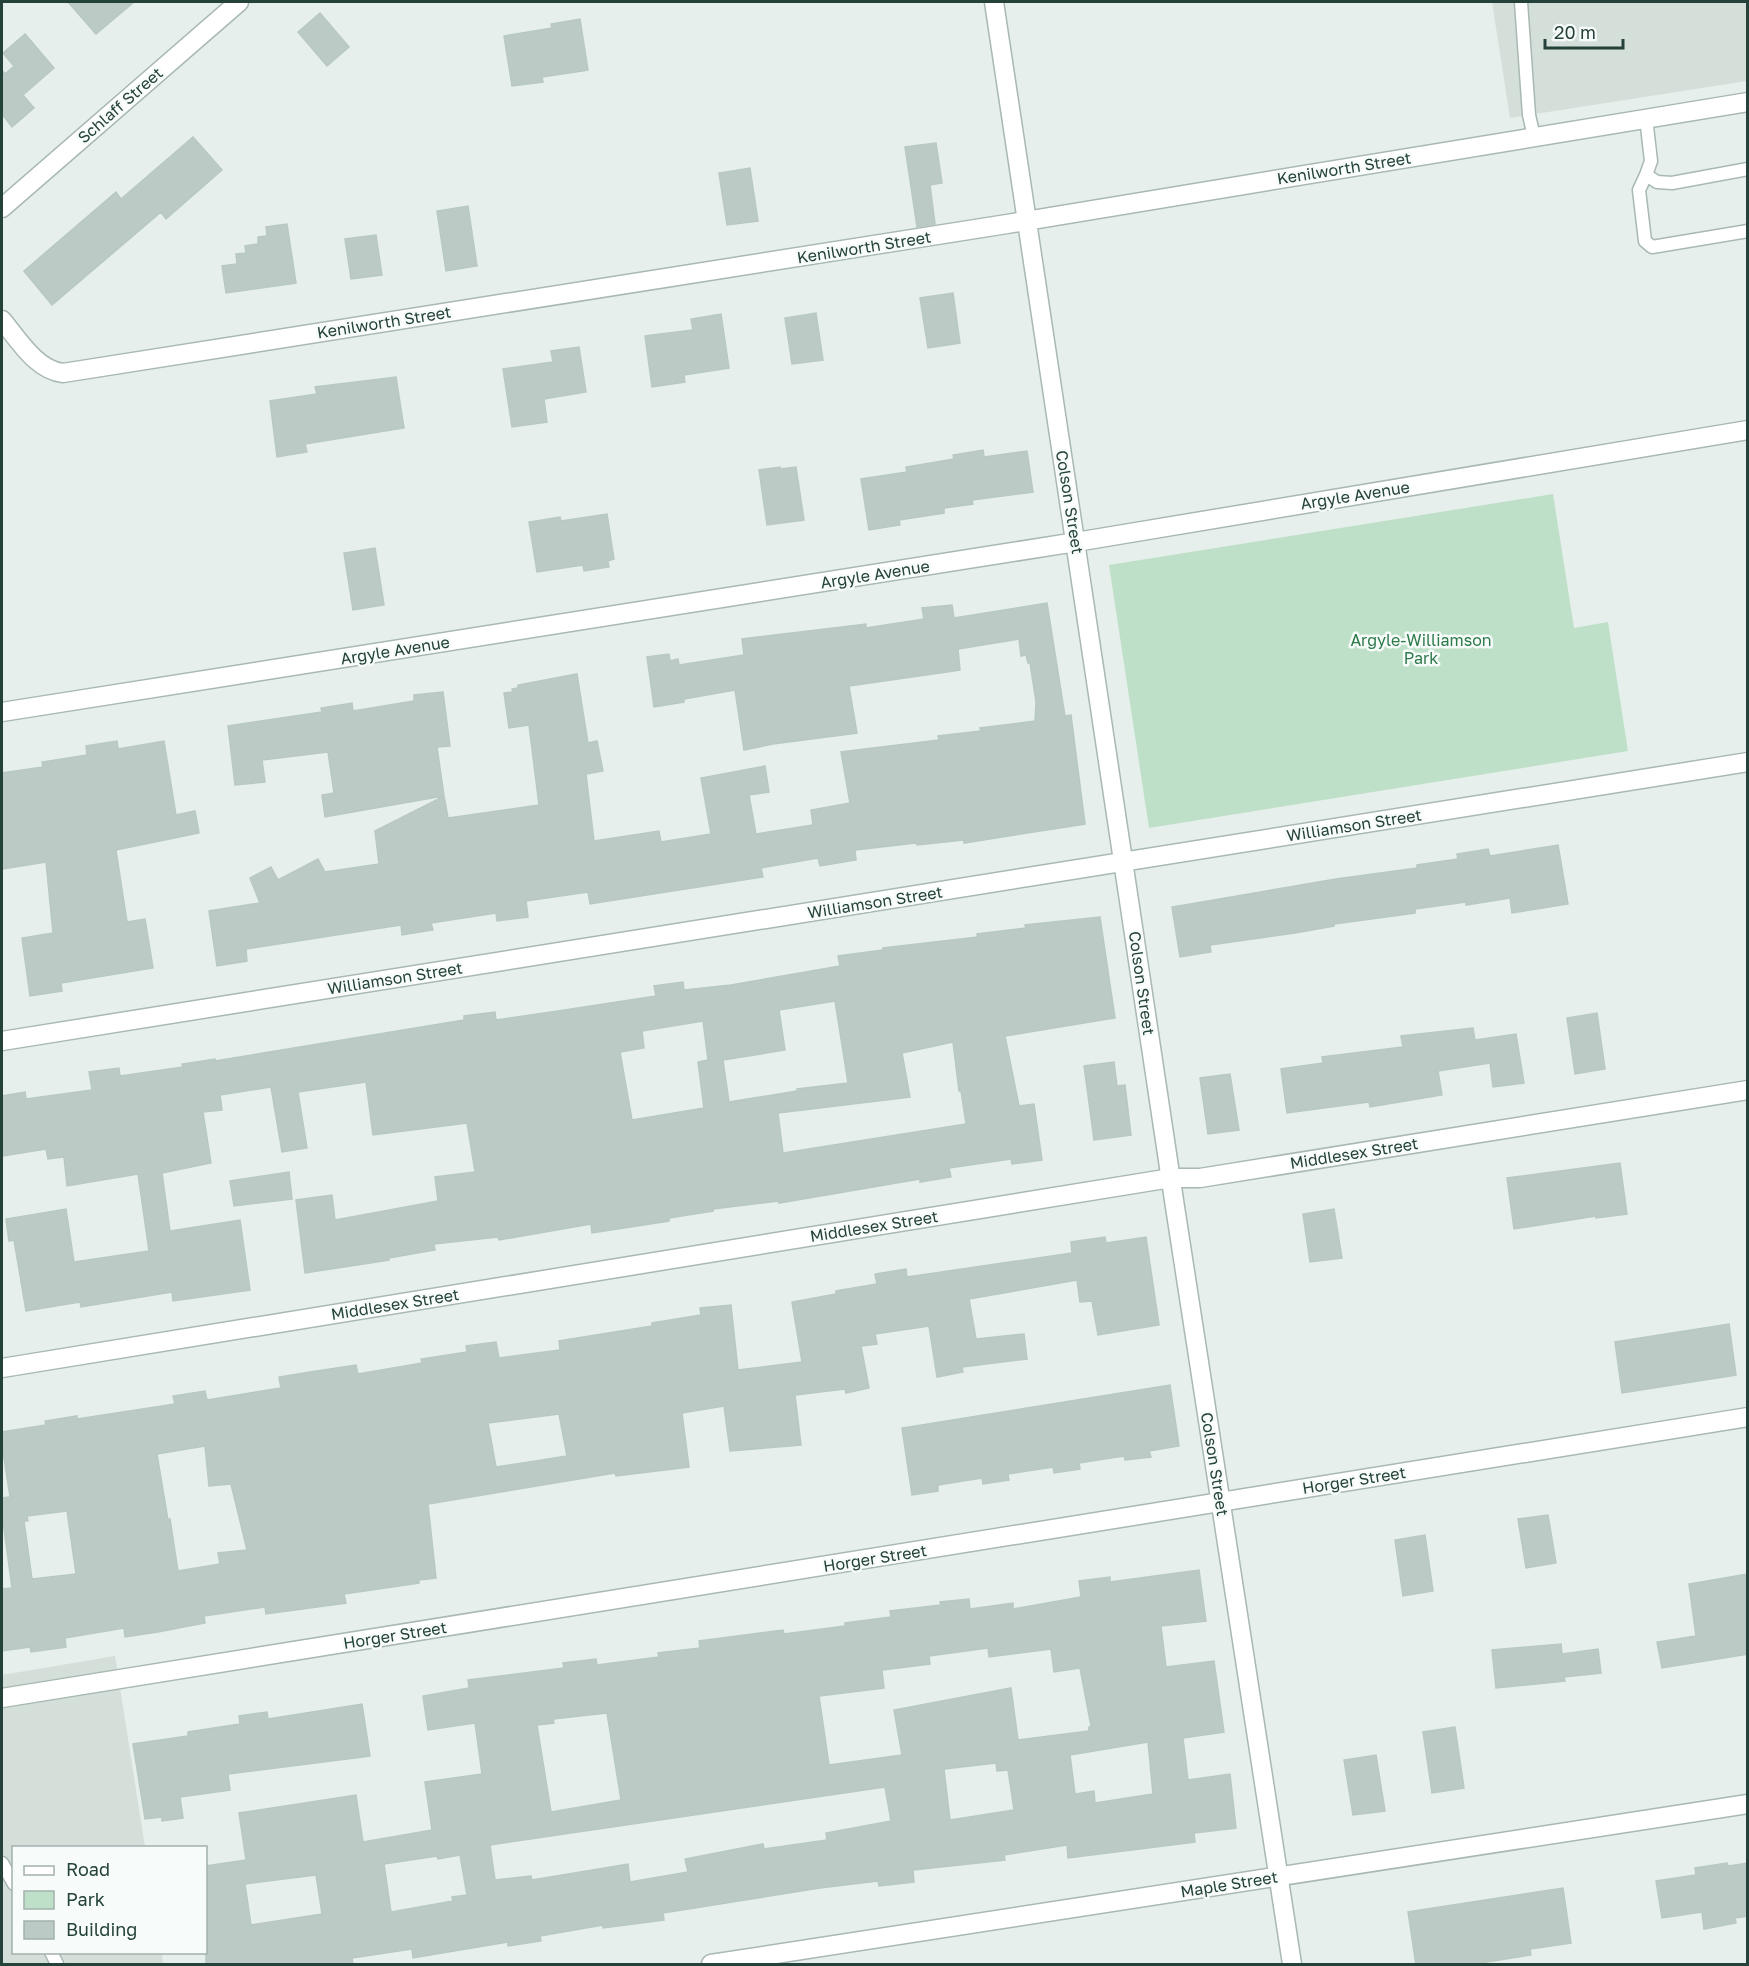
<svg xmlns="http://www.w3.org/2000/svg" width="1749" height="1966" viewBox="0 0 1749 1966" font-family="'Golos Text',sans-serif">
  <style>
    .built { fill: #d4dfda }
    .green { fill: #bfe0c8 }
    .building { fill: #bbcac4; stroke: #b8c9c2; stroke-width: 1.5; fill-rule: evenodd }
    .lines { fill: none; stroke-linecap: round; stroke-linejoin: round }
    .lane-casing { stroke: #a8b8b2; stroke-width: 15 }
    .street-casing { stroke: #a8b8b2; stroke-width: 21 }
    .lane { stroke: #fff; stroke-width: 12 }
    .street { stroke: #fff; stroke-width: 18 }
    .labels { text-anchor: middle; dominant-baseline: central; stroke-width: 5; stroke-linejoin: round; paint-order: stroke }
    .street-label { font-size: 16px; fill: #24423a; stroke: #f7fbf9 }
    .park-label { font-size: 16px; fill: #2d7a4b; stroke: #f7fbf9 }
  </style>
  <rect width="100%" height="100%" fill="#e6efeb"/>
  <!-- built -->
  <path class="built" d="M1492 2H1747V81L1510 118Z
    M115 1656 145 1847 14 1848V1952L162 1953 163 1964H2V1675Z"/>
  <!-- green -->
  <path class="green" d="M1553 494 1574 628 1608 622 1628 751 1149 828 1109 565Z"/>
  <!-- building -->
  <path class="building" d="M68 2H134L96 34Z
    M320 13 349 47 327 66 298 32Z
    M580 19 588 70 542 77 543 82 512 86 504 36 552 28 551 24Z
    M25 34 54 68 23 95 34 108 12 127 2 114V70L5 74 14 66 3 53Z
    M193 137 222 170 166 219 161 212 52 305 24 271 116 192 121 199Z
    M936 143 942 183 930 185 935 224 917 227 905 147Z
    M750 168 758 221 727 225 719 173Z
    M468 206 477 266 446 271 437 211Z
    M287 224 296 283 226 293 222 266 237 264 236 254 246 253 245 246 258 244V237L267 236 266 227Z
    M376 235 382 275 351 279 345 239Z
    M953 293 960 343 928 348 920 298Z
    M816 313 823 360 792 364 785 318Z
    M721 314 729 368 684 375 685 382 652 387 645 336 693 330 691 319Z
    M579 347 586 392 544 399 547 422 512 427 503 369 553 362 551 351Z
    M396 377 404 428 305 444 307 452 277 457 270 401 317 394 315 387Z
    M983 450 984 457 1027 451 1033 492 972 500 973 504 944 508V513L899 520 900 525 869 530 861 479 907 472 906 467 954 459 953 455Z
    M780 467V469L796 467 804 520 767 525 759 470Z
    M607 514 614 559 608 561 609 567 584 571 583 565 537 572 529 522 560 517 561 521Z
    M375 548 384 605 353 610 344 553Z
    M1047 603 1065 716 1071 715 1085 824 964 843V840L917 845 916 843 855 850 856 860 820 866 818 858 761 868 763 877 590 904 588 892 526 901 528 917 497 921 496 913 431 923 433 930 402 935 401 925 291 942 246 949 247 961 217 966 209 911 260 903 250 878 271 867 278 880 318 859 325 872 379 864 375 831 444 796 448 818 539 805 529 725 509 728 504 693 513 692 512 689 518 688V685L577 674 588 743 597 741 603 771 586 774 594 841 659 831 661 842 711 834 701 778 765 766 769 792 749 795 756 834 813 825 811 810 850 803 841 752 939 740 938 736 981 731 980 728 1035 721 1036 702 1030 663H1028L1026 655 1021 656 1019 639 958 649 960 670 849 686 857 733 773 744 744 750 735 690 684 699V702L654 707 647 657 669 654 670 661 678 659 679 665 744 655 742 639 866 624V628L924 619 922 608 952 605 954 618Z
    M443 692 450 746 437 747 444 796 325 817 322 795 334 793 328 752 262 760 265 782 235 785 228 726 322 712 321 708 352 703 353 711 414 701V695Z
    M117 741 118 749 164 741 176 815 195 811 199 833 116 850 127 922 145 919 153 968 61 983 62 991 30 996 22 938 53 933 46 862 2 869V773L43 767 42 762 87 755 86 746Z
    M1558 845 1568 904 1512 913 1510 898 1466 905V902L1415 909V913L1334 924V926L1295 933 1210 945 1211 952 1180 957 1172 907 1336 879 1417 868V865L1458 859 1457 854 1488 849 1490 856Z
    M1100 917 1115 1018 1005 1036 1019 1106 1034 1104 1042 1160 1012 1164 1011 1159 949 1168 951 1177 920 1182V1179L779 1203V1201L713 1209V1211L669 1218V1221L592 1233 591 1224 499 1240 498 1237 434 1244 435 1250 389 1258V1260L305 1273 296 1200 332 1195 335 1220 438 1201 435 1177 475 1172 467 1123 373 1135 366 1082 298 1092 307 1148 282 1152 271 1087 220 1095 222 1110 203 1112 211 1163 162 1173 170 1231 240 1220 250 1290 173 1301 172 1292 81 1307 80 1302 26 1311 14 1240 9 1241 6 1219 66 1209 74 1262 149 1251 138 1174 67 1186 64 1157 48 1159 46 1149 2 1156V1096L25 1092 26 1099 92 1090 89 1072 119 1068 120 1076 183 1067 182 1064 215 1059V1061L464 1020V1016L495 1012 496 1020 558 1011 656 996 654 986 683 982 684 990 731 985 840 966 838 956 883 950V948L978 937 977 934 1026 928 1025 925ZM835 1001 848 1083 797 1089V1091L729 1102 723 1060 785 1050 779 1010ZM703 1021 708 1060 698 1062 704 1108 632 1120 620 1052 644 1048 642 1031ZM953 1042 959 1091H961L966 1124 783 1153 778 1113 910 1097 902 1053Z
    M1597 1013 1605 1069 1575 1074 1567 1018Z
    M1473 1028 1475 1040 1516 1034 1524 1083 1493 1087 1490 1063 1438 1071 1442 1095 1370 1107 1369 1102 1287 1113 1281 1069 1323 1063 1322 1057 1403 1047 1401 1036Z
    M1114 1062 1117 1086 1125 1085 1131 1135 1094 1140 1084 1066Z
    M1230 1074 1239 1130 1208 1134 1200 1078Z
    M1620 1163 1627 1214 1596 1218V1216L1514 1229 1507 1178Z
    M289 1172 292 1199 234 1206 230 1181Z
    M1334 1209 1342 1258 1310 1262 1303 1214Z
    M1105 1237 1106 1243 1146 1237 1159 1325 1098 1335 1092 1301 1080 1302 1077 1280 969 1299 976 1339 1024 1334 1027 1359 962 1367 963 1372 937 1377 929 1326 875 1334 877 1344 861 1346 869 1388 846 1393 845 1389 795 1395 801 1445 730 1451 724 1406 682 1413 689 1467 616 1476 615 1473 428 1504 436 1578 419 1580V1583L344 1594 346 1603 266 1614 265 1607 204 1616 205 1623 158 1632 125 1637 124 1628 65 1638 66 1647 31 1652 30 1647 2 1651V1589L12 1588 2 1514V1498L10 1497 2 1445V1432L46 1425 45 1421 77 1416V1419L175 1404 173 1396 205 1391 207 1400 281 1388 279 1377 310 1372 356 1365 358 1374 422 1363 421 1359 467 1352 466 1346 496 1342 499 1358 560 1350 559 1341 652 1326V1323L701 1315 700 1308 731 1305 738 1370 802 1362 792 1302 836 1294V1291L877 1284 875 1274 906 1269 907 1277 1072 1253 1071 1242ZM559 1414 567 1456 496 1467 488 1423ZM205 1446 209 1486 231 1484 247 1550 218 1553 220 1564 178 1571 170 1519 168 1520 157 1454ZM67 1511 76 1574 32 1579 24 1521H28L27 1516Z
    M1729 1324 1736 1375 1622 1393 1615 1342Z
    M1170 1385 1179 1446 1149 1451 1151 1457 1125 1460 1124 1456 1079 1463 1080 1469 1054 1473 1053 1467 1008 1474 1009 1480 983 1484 982 1478 938 1485V1491L912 1495 902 1428Z
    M1548 1515 1556 1563 1526 1568 1518 1519Z
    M1425 1535 1433 1591 1403 1596 1395 1540Z
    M1199 1570 1206 1621 1161 1626 1166 1667 1214 1661 1224 1732 1183 1738 1188 1780 1230 1774 1236 1828 1194 1833 1195 1842 1068 1858 1067 1845 1004 1855 1005 1860 913 1870 914 1882 879 1886 878 1881 820 1888 663 1913 664 1920 603 1928V1925L540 1936 541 1941 508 1946V1942L413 1958 412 1949 352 1958 353 1965H206V1866L246 1860 239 1813 356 1795 363 1842 432 1830 425 1782 482 1774 475 1723 428 1730 423 1696 469 1688 468 1680 564 1668 563 1663 596 1659 597 1665 659 1657 658 1653 700 1648 699 1641 783 1630 784 1634 845 1626V1623L891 1617 890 1611 941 1605 940 1602 969 1599 970 1609 1013 1603V1609L1081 1597 1079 1581 1110 1577V1582ZM988 1648 989 1657 1051 1649 1054 1672 1080 1668 1091 1726 1089 1727V1731L1018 1740 1011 1688 894 1710 902 1755 829 1765 819 1696 884 1688 882 1670 930 1664 929 1656ZM607 1713 621 1800 551 1812 537 1725 554 1723 553 1719ZM1148 1742 1153 1794 1095 1803 1094 1791 1075 1794 1070 1755ZM996 1763 997 1771 1008 1770 1014 1810 950 1820 944 1769ZM885 1787 891 1821 826 1833 827 1840 764 1849 763 1844 685 1859 688 1872 630 1882 628 1864 532 1880 531 1876 495 1880 490 1845ZM460 1855 467 1895 452 1897 453 1901 391 1912 384 1864 437 1856 438 1859ZM316 1875 322 1914 251 1925 245 1884Z
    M1748 1574V1654L1662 1668 1657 1642 1696 1636 1689 1584Z
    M1561 1644 1562 1654 1598 1649 1601 1673 1564 1677 1565 1681 1496 1688 1492 1650Z
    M362 1704 370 1756 228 1774 230 1790 180 1797 183 1818 162 1821V1817L145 1819 133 1744 188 1736V1732L240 1724 239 1716 267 1712 268 1719Z
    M1455 1727 1464 1788 1432 1793 1423 1732Z
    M1376 1755 1385 1811 1353 1815 1344 1760Z
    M1727 1863 1728 1866 1748 1863V1916L1735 1918 1736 1923 1704 1929 1702 1912 1662 1918 1656 1881 1696 1875 1695 1868Z
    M1563 1888 1571 1943 1530 1949 1531 1955 1468 1965H1416L1408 1912Z"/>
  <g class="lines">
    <!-- lane casing -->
    <g class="lane-casing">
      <path id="lane" d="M1521 2 1529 115 1534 137
        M1646 118 1651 161 1646 175 1657 182 1672 183 1748 169
        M1646 175 1639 190 1645 241 1652 247 1748 231
        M2 1863 14 1884
        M51 1952 57 1964"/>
    </g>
    <!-- street casing -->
    <g class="street-casing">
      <path id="street" d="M994 2 1175 1207 1292 1964
        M2 208 239 2
        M2 320C18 339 36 370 63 373L1007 224 1748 102
        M2 712 1076 542 1748 430
        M2 1041 1748 762
        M2 1368 1171 1178H1200L1748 1090
        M2 1698 1748 1417
        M711 1964 1748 1804"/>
    </g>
    <!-- lane -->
    <use href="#lane" class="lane"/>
    <!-- street -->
    <use href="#street" class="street"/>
  </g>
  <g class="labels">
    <!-- street labels -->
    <g class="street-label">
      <text transform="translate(120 105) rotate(-41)">Schlaff Street</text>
      <text transform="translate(1344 168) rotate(-9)">Kenilworth Street</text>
      <text transform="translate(864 247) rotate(-9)">Kenilworth Street</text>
      <text transform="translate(384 322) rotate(-9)">Kenilworth Street</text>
      <text transform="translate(1355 495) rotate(-9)">Argyle Avenue</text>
      <text transform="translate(1070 502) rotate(81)">Colson Street</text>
      <text transform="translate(875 574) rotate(-9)">Argyle Avenue</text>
      <text transform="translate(395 650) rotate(-9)">Argyle Avenue</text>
      <text transform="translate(1354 825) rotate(-9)">Williamson Street</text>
      <text transform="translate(875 902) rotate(-9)">Williamson Street</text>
      <text transform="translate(395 978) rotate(-9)">Williamson Street</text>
      <text transform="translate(1142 983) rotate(82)">Colson Street</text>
      <text transform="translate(1354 1153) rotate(-9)">Middlesex Street</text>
      <text transform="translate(874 1226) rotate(-9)">Middlesex Street</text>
      <text transform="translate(395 1304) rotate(-9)">Middlesex Street</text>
      <text transform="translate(1215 1464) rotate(81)">Colson Street</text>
      <text transform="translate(1354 1480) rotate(-9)">Horger Street</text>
      <text transform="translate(875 1558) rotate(-9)">Horger Street</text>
      <text transform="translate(395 1635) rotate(-9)">Horger Street</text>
      <text transform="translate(1229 1884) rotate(-9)">Maple Street</text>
    </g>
    <!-- park labels -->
    <g class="park-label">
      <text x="1421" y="640">Argyle-Williamson<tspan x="1421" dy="18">Park</tspan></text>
    </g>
  </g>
  <!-- border -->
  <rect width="1749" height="1966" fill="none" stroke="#24423a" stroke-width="6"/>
  <!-- legend -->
  <rect x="12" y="1846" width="195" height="108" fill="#f7fbf9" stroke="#a3b1ad" stroke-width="1.5"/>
  <rect x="24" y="1866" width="30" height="9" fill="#ffffff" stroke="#a3b1ad" stroke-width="1.5"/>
  <text x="66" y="1876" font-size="18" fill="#24423a">Road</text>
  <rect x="24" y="1891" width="30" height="18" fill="#bfe0c8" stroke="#a3b1ad" stroke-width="1.5"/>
  <text x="66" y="1906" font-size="18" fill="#24423a">Park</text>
  <rect x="24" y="1921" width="30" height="18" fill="#bbcac4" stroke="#a3b1ad" stroke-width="1.5"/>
  <text x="66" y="1936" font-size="18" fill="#24423a">Building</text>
  <!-- scale -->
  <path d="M1545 39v9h78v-9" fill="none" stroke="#24423a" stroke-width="3"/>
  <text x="1554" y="39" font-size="18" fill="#24423a" stroke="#f7fbf9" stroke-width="4.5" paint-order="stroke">20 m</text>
</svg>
